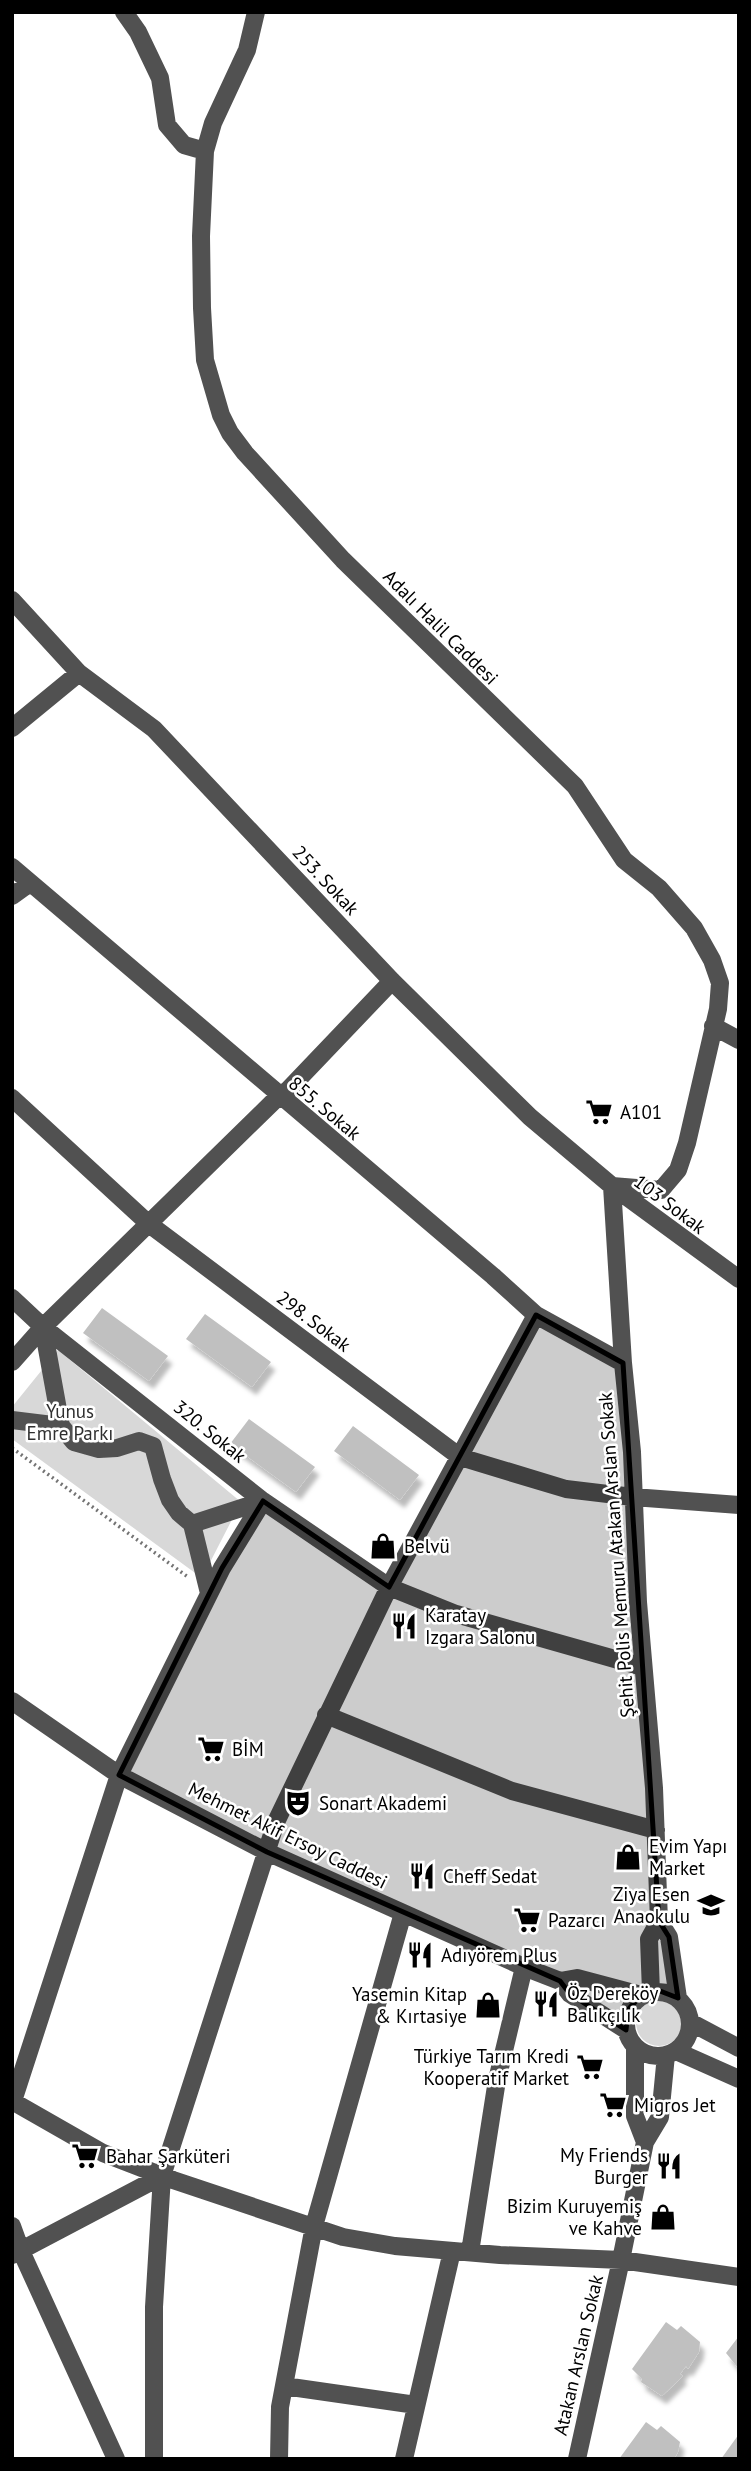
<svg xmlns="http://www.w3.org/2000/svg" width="751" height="2471" viewBox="0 0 751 2471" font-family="'PT Sans',sans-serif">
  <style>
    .green { fill: #d8d8d8 }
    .building { fill: #c0c0c0; filter: url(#shadow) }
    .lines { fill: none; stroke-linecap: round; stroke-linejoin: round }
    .path { stroke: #737373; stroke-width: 3.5; stroke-dasharray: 2 3.5; stroke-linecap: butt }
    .minor { stroke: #515151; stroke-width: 18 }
    .marked { fill: #000; fill-opacity: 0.2; stroke: #000; stroke-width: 5; stroke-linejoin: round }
    .labels { text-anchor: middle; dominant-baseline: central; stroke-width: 5; stroke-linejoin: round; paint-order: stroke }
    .street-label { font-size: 19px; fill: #000; stroke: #fff }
    .poi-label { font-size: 19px; fill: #000; stroke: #fff; text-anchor: start }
    .park-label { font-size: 19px; fill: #2f2f2f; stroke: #fff }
  </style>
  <defs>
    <filter id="shadow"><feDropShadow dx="4.5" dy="8" stdDeviation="2" flood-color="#0004"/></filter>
  </defs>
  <rect width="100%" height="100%" fill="#fff"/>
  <!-- green -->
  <path class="green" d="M58 1350 241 1502 202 1578 12 1439V1407Z
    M636 2023a23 23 0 1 1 46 0a23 23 0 1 1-46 0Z"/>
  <!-- building -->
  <path class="building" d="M102 1308 168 1356 149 1381 83 1333Z
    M205 1314 271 1362 252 1387 186 1339Z
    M249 1419 315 1467 296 1492 230 1444Z
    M353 1426 419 1475 400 1500 334 1451Z
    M666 2322 677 2330 681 2326 700 2342 699 2352 688 2369 686 2366 680 2374 683 2376 662 2396 641 2382 642 2379 632 2369Z
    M739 2336V2369L726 2353Z
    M646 2422 657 2430 661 2426 680 2442 678 2452 674 2459H619Z
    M739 2434V2459H721Z"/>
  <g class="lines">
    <!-- path -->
    <path class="path" d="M12 1448 188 1577"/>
    <!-- minor -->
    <path class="minor" d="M124 12 138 32 160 78 167 125 184 145 205 151
      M256 12 247 50 213 123 205 151 201 236 202 308 205 360 221 415 230 433 245 453 343 560 575 786 624 860 659 888 694 928 712 960 720 983 718 1009 687 1143 678 1170 661 1190 612 1186
      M12 600 79 673 154 729 392 981 530 1117 612 1186 739 1279
      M12 728 79 673
      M12 867 493 1276 536 1315 623 1363
      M12 896 30 883
      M713 1026 739 1040
      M12 1098 149 1224 460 1457 566 1489 633 1497 739 1505
      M612 1186 623 1363 632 1452 638 1602 654 1788 659 1921
      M12 1298 43 1327 263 1501 389 1587 456 1614 643 1667
      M43 1327 61 1426 74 1442 99 1449 117 1448 139 1441 153 1446 162 1479 170 1500 179 1513 192 1524 209 1593
      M12 1362 43 1327 279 1096 288 1090 392 981
      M12 1420 61 1426
      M192 1524 263 1501
      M12 1701 119 1775 267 1852 524 1967 560 1981 577 1978 641 1995
      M326 1715 512 1791 656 1830
      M659 1921 669 1937 678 1998
      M560 1981 570 1994 626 2030
      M626 2024a32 32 0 1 1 64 0a32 32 0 1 1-64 0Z
      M651 1992 649 1939 659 1921
      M690 2022 739 2048
      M635 2047V2116L645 2142
      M676 2051 739 2079
      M12 2101 103 2153 173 2180 343 2237 395 2246 500 2255 621 2260 739 2277
      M13 2101 119 1775 222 1568 263 1501
      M12 2226 21 2251 116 2459
      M470 2252 497 2080 524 1967
      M12 2255 162 2176 276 1822 389 1587 536 1315
      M284 2386 416 2405
      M154 2459V2307L162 2176
      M279 2459 280 2407 314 2226 403 1913
      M404 2459 452 2251
      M577 2459 621 2260 645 2142 660 2117 666 2055"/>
  </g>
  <!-- marked area -->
  <path class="marked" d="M536 1315 623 1363 659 1921 669 1937 678 1998 660 1991 641 1995 628 2010 626 2030 570 1994 560 1981 267 1852 119 1775 222 1568 263 1501 389 1587Z"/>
  <!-- icons -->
  <defs>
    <g id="supermarket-bare" transform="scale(2.1)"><path d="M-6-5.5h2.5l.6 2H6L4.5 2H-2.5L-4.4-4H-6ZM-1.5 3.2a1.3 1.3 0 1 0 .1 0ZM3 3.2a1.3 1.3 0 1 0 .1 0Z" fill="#000" stroke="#fff" stroke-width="2.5" paint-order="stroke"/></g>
    <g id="shop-bare" transform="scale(2.1)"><path d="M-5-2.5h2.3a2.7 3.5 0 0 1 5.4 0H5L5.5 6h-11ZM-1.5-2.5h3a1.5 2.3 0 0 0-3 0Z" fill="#000" stroke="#fff" stroke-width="2.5" paint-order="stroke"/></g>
    <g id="restaurant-bare" transform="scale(2.1)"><path d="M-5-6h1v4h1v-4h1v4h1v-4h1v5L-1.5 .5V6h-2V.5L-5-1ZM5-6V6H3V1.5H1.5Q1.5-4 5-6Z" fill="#000" stroke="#fff" stroke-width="2.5" paint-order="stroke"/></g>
    <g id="theatre-bare" transform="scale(2.1)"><path d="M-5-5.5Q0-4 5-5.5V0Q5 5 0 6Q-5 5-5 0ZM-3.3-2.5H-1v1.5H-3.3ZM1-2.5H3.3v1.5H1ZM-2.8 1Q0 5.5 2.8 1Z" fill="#000" stroke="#fff" stroke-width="2.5" paint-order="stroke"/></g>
    <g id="school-bare" transform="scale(2.1)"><path d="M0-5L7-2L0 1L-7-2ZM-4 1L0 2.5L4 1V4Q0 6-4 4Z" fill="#000" stroke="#fff" stroke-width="2.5" paint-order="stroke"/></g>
  </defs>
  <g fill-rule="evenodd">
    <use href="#supermarket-bare" x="599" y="1112"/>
    <use href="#shop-bare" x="383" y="1546"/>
    <use href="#restaurant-bare" x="404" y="1626"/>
    <use href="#supermarket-bare" x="211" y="1749"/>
    <use href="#theatre-bare" x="298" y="1803"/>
    <use href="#shop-bare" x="628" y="1857"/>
    <use href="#restaurant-bare" x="422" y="1876"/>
    <use href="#school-bare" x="711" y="1905"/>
    <use href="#supermarket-bare" x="527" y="1920"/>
    <use href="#restaurant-bare" x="420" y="1955"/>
    <use href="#restaurant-bare" x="546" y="2004"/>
    <use href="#shop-bare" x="488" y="2005"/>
    <use href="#supermarket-bare" x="590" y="2067"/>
    <use href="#supermarket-bare" x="613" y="2105"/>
    <use href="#supermarket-bare" x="85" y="2156"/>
    <use href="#restaurant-bare" x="669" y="2166"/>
    <use href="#shop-bare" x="663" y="2217"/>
  </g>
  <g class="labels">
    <!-- street labels -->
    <g class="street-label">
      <text transform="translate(441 627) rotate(45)">Adalı Halil Caddesi</text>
      <text transform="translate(326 880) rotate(47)">253. Sokak</text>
      <text transform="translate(325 1108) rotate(40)">855. Sokak</text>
      <text transform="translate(670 1204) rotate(37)">103 Sokak</text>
      <text transform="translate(314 1321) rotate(37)">298. Sokak</text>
      <text transform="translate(210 1431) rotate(39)">320. Sokak</text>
      <text transform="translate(616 1555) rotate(-94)">Şehit Polis Memuru Atakan Arslan Sokak</text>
      <text transform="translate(288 1835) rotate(26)">Mehmet Akif Ersoy Caddesi</text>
      <text transform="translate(578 2355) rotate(-77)">Atakan Arslan Sokak</text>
    </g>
    <!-- poi labels -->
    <g class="poi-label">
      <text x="620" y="1112">A101</text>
      <text x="404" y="1546">Belvü</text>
      <text x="425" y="1615">Karatay<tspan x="425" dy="22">Izgara Salonu</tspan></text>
      <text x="232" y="1749">BİM</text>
      <text x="319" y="1803">Sonart Akademi</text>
      <text x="649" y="1846">Evim Yapı<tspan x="649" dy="22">Market</tspan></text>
      <text x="443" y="1876">Cheff Sedat</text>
      <text x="690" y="1894" text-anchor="end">Ziya Esen<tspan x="690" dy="22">Anaokulu</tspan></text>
      <text x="548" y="1920">Pazarcı</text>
      <text x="441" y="1955">Adıyörem Plus</text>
      <text x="567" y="1993">Öz Dereköy<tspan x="567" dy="22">Balıkçılık</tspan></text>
      <text x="467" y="1994" text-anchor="end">Yasemin Kitap<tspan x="467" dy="22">&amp; Kırtasiye</tspan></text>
      <text x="569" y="2056" text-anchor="end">Türkiye Tarım Kredi<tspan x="569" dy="22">Kooperatif Market</tspan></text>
      <text x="634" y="2105">Migros Jet</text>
      <text x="648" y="2155" text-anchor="end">My Friends<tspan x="648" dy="22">Burger</tspan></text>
      <text x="106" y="2156">Bahar Şarküteri</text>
      <text x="642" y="2206" text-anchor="end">Bizim Kuruyemiş<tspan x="642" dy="22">ve Kahve</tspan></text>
    </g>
    <!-- park labels -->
    <g class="park-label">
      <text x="70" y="1411">Yunus<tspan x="70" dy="22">Emre Parkı</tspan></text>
    </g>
  </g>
  <!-- border -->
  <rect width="751" height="2471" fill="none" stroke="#000000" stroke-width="28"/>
</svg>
